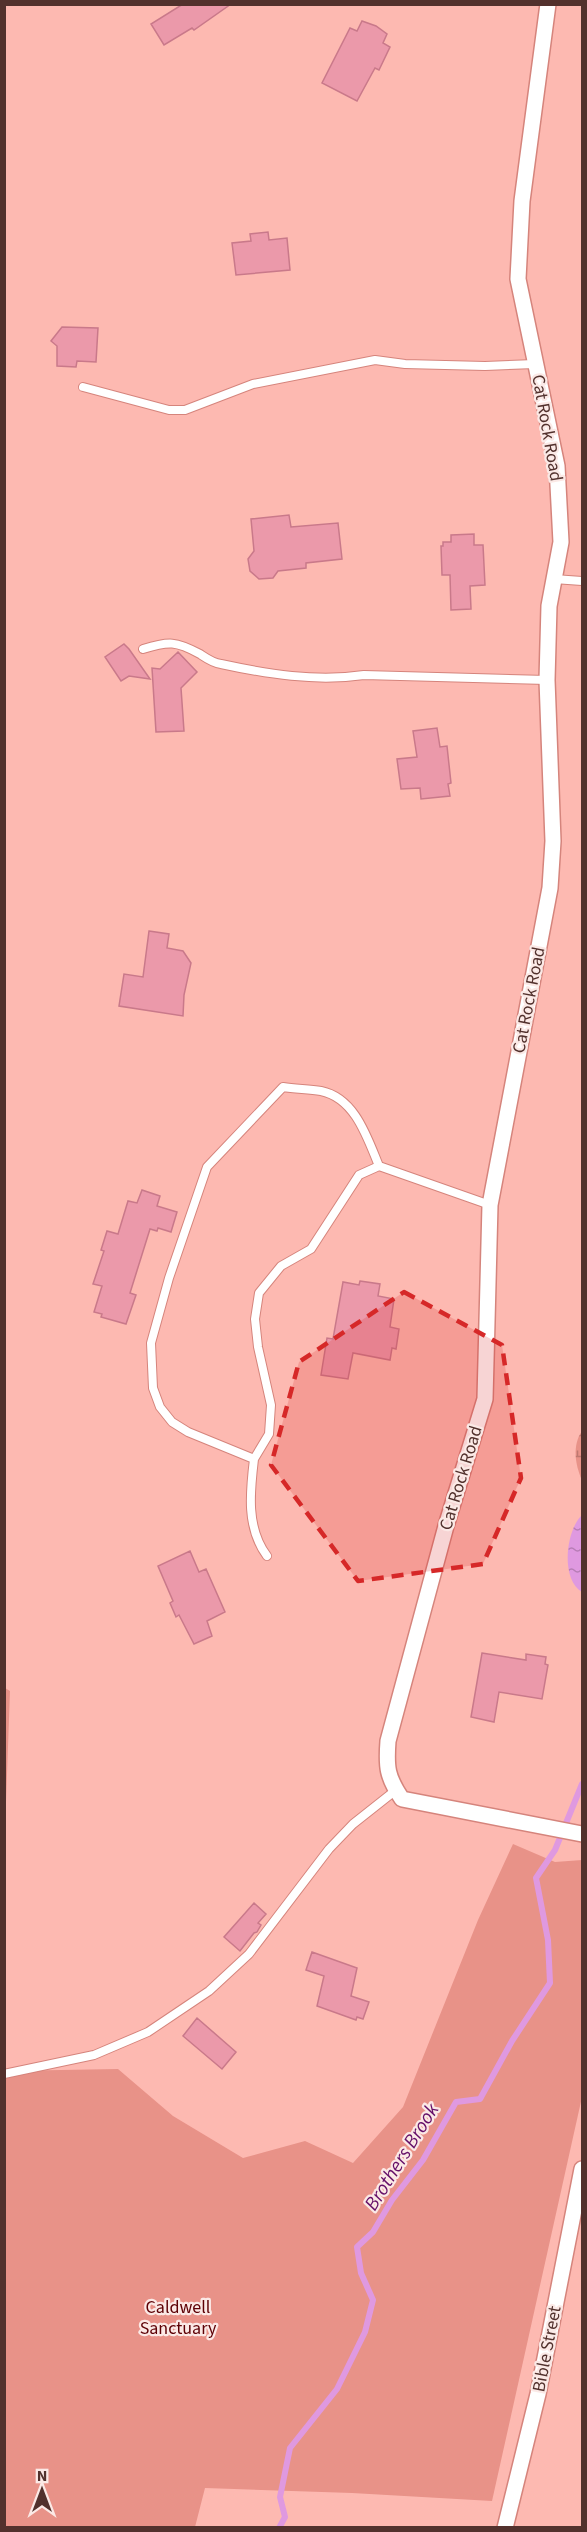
<svg xmlns="http://www.w3.org/2000/svg" width="587" height="2532" viewBox="0 0 587 2532" font-family="'Source Sans 3',sans-serif">
  <style>
    .wetland { fill: url(#wetland-marsh) }
    .green { fill: #e89288 }
    .water { fill: url(#water-ripples) }
    .lines { fill: none; stroke-linecap: round; stroke-linejoin: round }
    .stream { stroke: #df99e0; stroke-width: 6 }
    .building { fill: #eb99aa; stroke: #c9798a; stroke-width: 1.5 }
    .service-casing { stroke: #d5847c; stroke-width: 10 }
    .minor-casing { stroke: #d5847c; stroke-width: 18 }
    .service { stroke: #fff; stroke-width: 8 }
    .minor { stroke: #fff; stroke-width: 15 }
    .marked { fill: #d62828; fill-opacity: 0.2; stroke: #d62828; stroke-width: 4.5; stroke-dasharray: 12 8; stroke-linejoin: round }
    .labels { text-anchor: middle; dominant-baseline: central; stroke-width: 4.5; stroke-linejoin: round; paint-order: stroke }
    .street-label { font-size: 18px; fill: #52312d; stroke: #fbe9e6 }
    .park-label { font-size: 18px; fill: #5d0005; stroke: #fbe9e6 }
    .water-label { font-size: 20px; font-style: italic; fill: #650f68; stroke: #fbe9e6 }
  </style>
  <defs>
    <pattern id="wetland-marsh" width="20" height="14" patternUnits="userSpaceOnUse" patternTransform="scale(1.5)"><rect width="20" height="14" fill="#e89288"/><path d="M1 5h8M5 5V1M11 12h8M15 12V8" fill="none" stroke="#bf7870"/></pattern>
    <pattern id="water-ripples" width="26" height="14" patternUnits="userSpaceOnUse" patternTransform="scale(1.5)"><rect width="26" height="14" fill="#df99e0"/><path d="M2 4q2-2 4 0t4 0M15 11q2-2 4 0t4 0" fill="none" stroke="#b77db6"/></pattern>
  </defs>
  <rect width="100%" height="100%" fill="#fdb9b1"/>
  <!-- wetland -->
  <path class="wetland" d="M582 1431V1480C575 1465 572 1445 582 1431Z"/>
  <!-- green -->
  <path class="green" d="M5 1688 10 1691 5 1830Z
    M513 1844 555 1862 582 1860V2097L492 2501 352 2493 205 2488 195 2527H5L4 2071 118 2069 173 2116 243 2158 305 2141 353 2163 403 2107 478 1920Z"/>
  <!-- water -->
  <path class="water" d="M582 1515V1592C560 1579 566 1530 582 1515Z"/>
  <g class="lines">
    <!-- stream -->
    <path class="stream" d="M279 2528 285 2517 280 2497 290 2448 337 2389 365 2332 373 2300 361 2273 357 2247 373 2232 392 2200 423 2160 456 2102 480 2099 512 2041 550 1983 548 1940 536 1878 555 1850 582 1784"/>
  </g>
  <!-- building -->
  <path class="building" d="M183 4H231L194 30 192 28 164 45 151 24Z
    M362 21 376 26 387 34 383 43 390 47 379 70 375 68 357 101 322 83 350 28 357 31Z
    M268 232 269 240 287 238 290 270 236 275 232 243 251 241 250 234Z
    M62 327 98 328 96 362 77 361 76 367 57 366V346L51 341Z
    M289 515 291 527 338 523 342 559 306 563V568L278 571 273 578 259 579 250 571 248 559 254 551 251 519Z
    M474 534V545H483L485 585 470 586 471 609 451 610 450 575H442L441 546H443V542H451V535Z
    M124 644 129 649 150 679 129 676 121 681 105 657Z
    M178 652 197 672 181 688 184 731 156 732 152 668 160 669Z
    M437 728 440 747 447 746 451 783 448 784 450 796 421 799 420 788 401 789 397 759 417 757 413 731Z
    M149 931 169 934 167 948 183 951 191 963 184 995 183 1016 119 1006 124 974 143 977Z
    M142 1190 160 1196 157 1206 177 1212 171 1232 158 1228 157 1231 150 1229 130 1293 136 1295 126 1324 101 1317 102 1314 94 1312 102 1286 93 1284 104 1251 101 1250 107 1231 118 1234 128 1201 137 1203Z
    M360 1281 380 1284 378 1296 394 1299 390 1327 399 1329 396 1349 392 1348 390 1360 353 1353 348 1379 321 1375 327 1338 333 1339 343 1282 359 1285Z
    M190 1551 199 1572 206 1569 225 1612 207 1621 212 1636 194 1644 179 1615 176 1617 170 1603 173 1601 158 1566Z
    M482 1653 526 1660V1654L546 1657 545 1664 548 1665 542 1699 499 1692 494 1722 471 1717Z
    M254 1903 266 1914 258 1923 261 1925 257 1932 254 1933 240 1951 224 1937Z
    M312 1952 357 1968 351 1996 369 2002 363 2019 357 2017 356 2020 317 2006 324 1976 306 1970Z
    M197 2018 236 2052 222 2069 183 2036Z"/>
  <g class="lines">
    <!-- service casing -->
    <g class="service-casing">
      <path id="service" d="M83 387 169 410H185L253 384 375 360 405 364 485 366 535 364
        M554 579 582 581
        M143 649C169 641 176 641 200 654 206 658 213 663 221 664 267 674 316 682 364 675L547 680
        M254 1459 269 1434 271 1405 258 1347 255 1319 259 1293 281 1266 311 1249 359 1175 379 1166
        M267 1556C246 1528 250 1492 254 1459L188 1432 172 1422 160 1407 153 1388 151 1343 169 1278 207 1167 283 1087C295 1089 308 1089 321 1091 355 1098 367 1137 379 1166L490 1205
        M4 2074 94 2055 148 2032 209 1991 249 1954 329 1849 353 1824 396 1790"/>
    </g>
    <!-- minor casing -->
    <g class="minor-casing">
      <path id="minor" d="M548 4 522 201 518 279 557 466 561 542 549 606 547 680 553 841 550 888 490 1205 485 1399 446 1526 388 1741C386 1767 387 1777 402 1799L582 1834
        M505 2528 538 2394 582 2169"/>
    </g>
    <!-- service -->
    <use href="#service" class="service"/>
    <!-- minor -->
    <use href="#minor" class="minor"/>
  </g>
  <!-- marked area -->
  <path class="marked" d="M404 1292 502 1345 521 1478 483 1564 358 1581 271 1465 299 1362Z"/>
  <g class="labels">
    <!-- street labels -->
    <g class="street-label">
      <text transform="translate(547 428) rotate(80)">Cat Rock Road</text>
      <text transform="translate(529 1000) rotate(-79)">Cat Rock Road</text>
      <text transform="translate(461 1478) rotate(-73)">Cat Rock Road</text>
      <text transform="translate(547 2349) rotate(-79)">Bible Street</text>
    </g>
    <!-- park labels -->
    <g class="park-label">
      <text x="178" y="2307">Caldwell<tspan x="178" dy="21">Sanctuary</tspan></text>
    </g>
    <!-- water labels -->
    <g class="water-label">
      <text transform="translate(402 2157) rotate(-58)">Brothers Brook</text>
    </g>
  </g>
  <!-- border -->
  <rect width="587" height="2532" fill="none" stroke="#52312d" stroke-width="12"/>
  <!-- north arrow -->
  <g transform="translate(42 2490)" stroke="#fbe9e6" stroke-width="4.5" paint-order="stroke">
  <path d="M0-4.5L10 22L0 15L-10 22Z" fill="#52312d"/>
  <text y="-9" font-size="16" font-weight="bold" text-anchor="middle" fill="#52312d">N</text>
  </g>
</svg>
